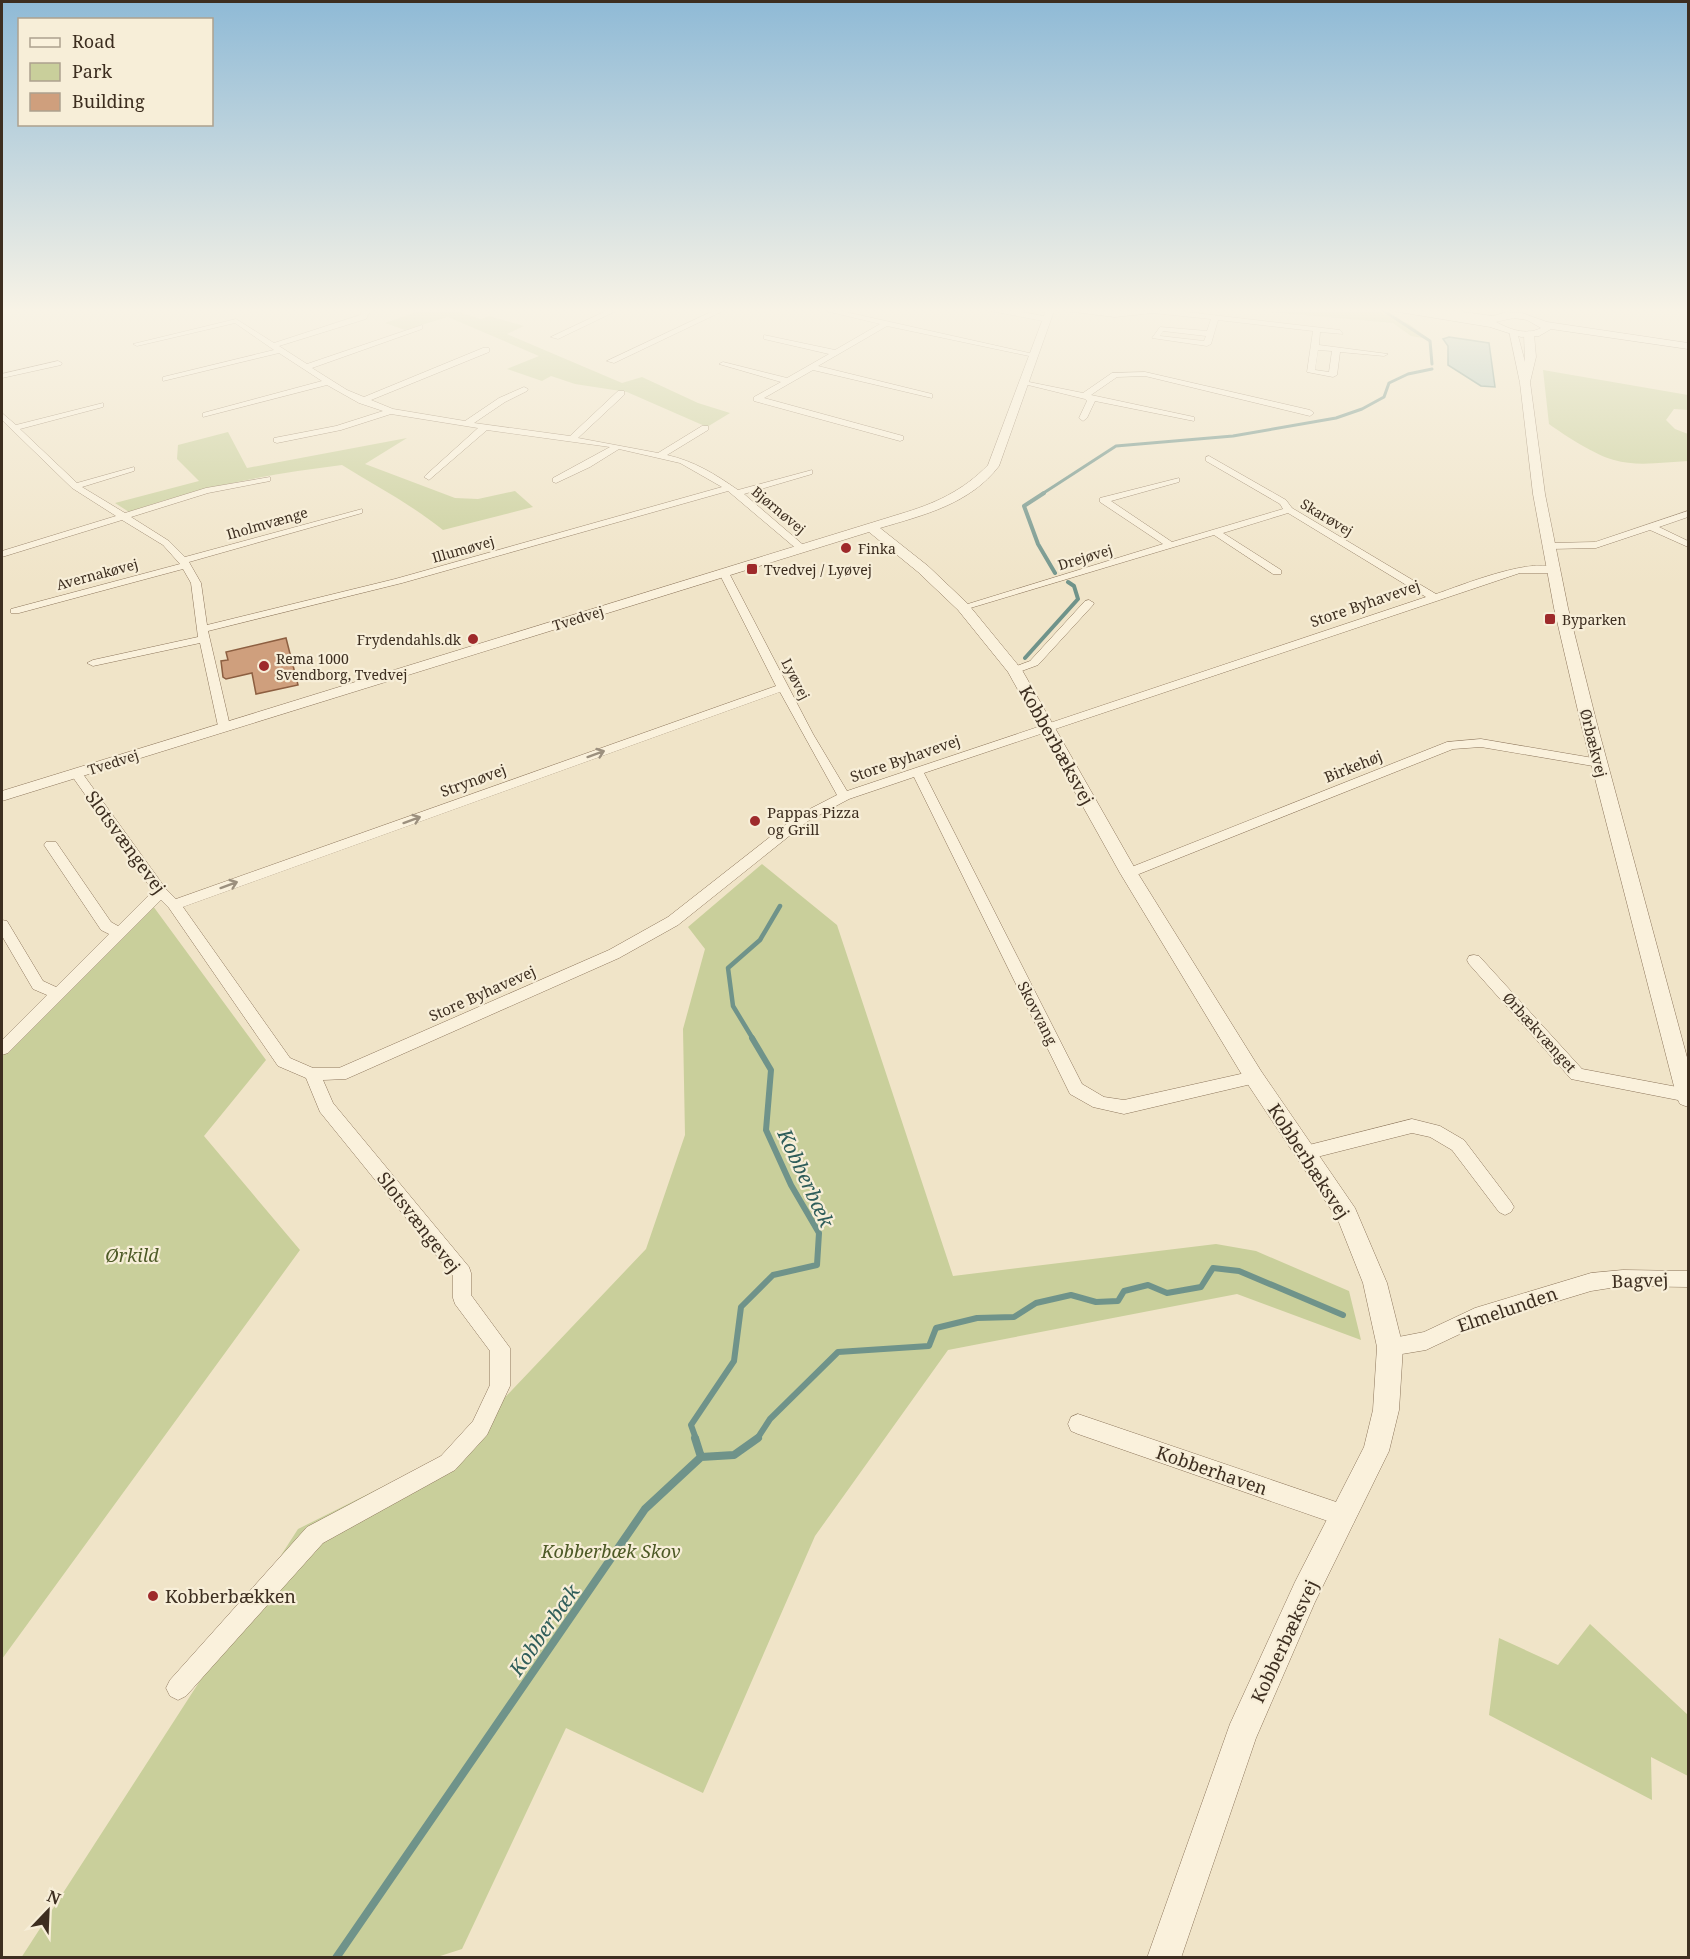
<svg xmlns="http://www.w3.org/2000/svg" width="1690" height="1959" viewBox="0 0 1690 1959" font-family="'Noto Serif',serif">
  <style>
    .green { fill: #c9cf9b }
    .water { fill: #a9c4bc; stroke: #6f938a; stroke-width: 1.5 }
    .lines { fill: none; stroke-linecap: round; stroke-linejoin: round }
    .stream-far4 { stroke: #6f938a; stroke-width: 3 }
    .stream-far3 { stroke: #6f938a; stroke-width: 4 }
    .stream-far2 { stroke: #6f938a; stroke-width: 4.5 }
    .stream-far1 { stroke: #6f938a; stroke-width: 6 }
    .stream { stroke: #6f938a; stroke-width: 8 }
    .building { fill: #cf9f7d; stroke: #8d5f41; stroke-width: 1.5 }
    .minor-casing { stroke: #8d765c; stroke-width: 1 }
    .tertiary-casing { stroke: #8d765c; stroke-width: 1 }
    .secondary-casing { stroke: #6f573f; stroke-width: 1 }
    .minor { fill: #faf1dc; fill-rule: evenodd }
    .tertiary { fill: #faf1dc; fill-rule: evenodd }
    .secondary { fill: #faf1dc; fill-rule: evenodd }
    .oneway { stroke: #9c907e }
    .poi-dot { fill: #9e2a2b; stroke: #f7eed8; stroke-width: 2 }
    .labels { text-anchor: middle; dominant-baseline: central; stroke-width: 4.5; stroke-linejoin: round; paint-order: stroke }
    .far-street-label { font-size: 14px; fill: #3d2e20; stroke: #f7eed8 }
    .far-poi-label { font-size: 14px; fill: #3d2e20; stroke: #f7eed8; text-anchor: start }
    .street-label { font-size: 15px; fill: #3d2e20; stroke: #f7eed8 }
    .poi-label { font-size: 15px; fill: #3d2e20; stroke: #f7eed8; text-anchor: start }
    .near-street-label { font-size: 18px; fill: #3d2e20; stroke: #f7eed8 }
    .near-park-label { font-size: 18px; font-style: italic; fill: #4d5a26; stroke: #f7eed8 }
    .near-poi-label { font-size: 18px; fill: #3d2e20; stroke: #f7eed8; text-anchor: start }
    .near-water-label { font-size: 20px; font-style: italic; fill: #2f5d5a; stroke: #f7eed8 }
  </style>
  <rect width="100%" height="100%" fill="#f0e4c8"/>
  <!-- green -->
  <path class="green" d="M419 311H455L481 319 489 316 524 326 507 334 622 383 642 377 698 403 730 413 707 427 627 392 575 384 551 376 542 381 507 369 539 356 448 317 405 330 385 323Z
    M1260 311 1380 312 1409 324 1429 339 1411 336 1393 323Z
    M1543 370 1688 395V410L1674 409 1666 420 1675 429 1688 434V461C1665 462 1637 467 1614 460 1597 456 1564 435 1549 424Z
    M228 432 247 468 407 438 365 464 455 498 478 499 515 491 533 507 443 530C412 505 376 486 342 465 269 474 199 487 129 512L115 503 199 481 177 459 178 445Z
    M762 864 837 925 953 1276 1216 1244 1256 1251 1349 1291 1361 1340 1237 1294 948 1350 815 1536 703 1793 566 1728 462 1949 434 1958H21L298 1529 454 1451 646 1249 685 1135 683 1029 705 949 688 927Z
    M153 906 266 1060 204 1136 300 1250 2 1659V1055Z
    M1590 1624 1688 1715V1776L1651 1757 1652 1800 1489 1715 1499 1638 1558 1665Z"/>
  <!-- water -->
  <path class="water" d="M1449 337 1489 343 1495 387 1481 386 1448 365V346L1443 339Z"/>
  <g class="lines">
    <!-- stream-far4 -->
    <path class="stream-far4" d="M1384 311 1430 341 1432 364
      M1042 494 1116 446 1233 436 1336 418 1362 409 1384 397 1389 383 1408 374 1432 369"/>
    <!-- stream-far3 -->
    <path class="stream-far3" d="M1044 493 1024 506 1038 544 1055 573
      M1025 658 1078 599 1074 586 1068 582"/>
    <!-- stream-far2 -->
    <path class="stream-far2" d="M753 1039 733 1006 728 968 760 940 780 906"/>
    <!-- stream-far1 -->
    <path class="stream-far1" d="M696 1439 691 1425 734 1361 741 1307 773 1275 817 1265 819 1233 791 1185 766 1130 771 1070 752 1038
      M757 1439 770 1419 838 1352 929 1346 936 1328 977 1318 1014 1317 1036 1303 1071 1295 1096 1302 1118 1301 1124 1291 1148 1285 1167 1293 1201 1287 1213 1268 1239 1271 1343 1315"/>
    <!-- stream -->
    <path class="stream" d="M695 1438 701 1457
      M701 1457 734 1455 758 1438
      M336 1958 645 1509 701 1457"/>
  </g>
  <!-- building -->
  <path class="building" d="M286 638 298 685 256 694 252 673 226 679 223 677 221 661 228 660 226 652Z"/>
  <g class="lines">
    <!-- minor casing -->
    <g class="minor-casing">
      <path id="minor" d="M363 311H370L366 319 279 346 307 364 422 325V329L312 368 347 390 364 397 483 348H489V352L371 400 393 409 465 421 499 398 524 387 528 389 527 391 505 402 474 423 570 436 618 391H624V395L578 438 658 453 702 426H708V430L667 455C694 461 715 474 738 490L812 470V474L744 494 808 549 799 551 728 491 402 583 208 631 230 726 224 730 218 726 200 643 93 666 87 663 93 660 198 637 191 583 183 569 19 613H11V609L180 564 163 545 122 520 2 557V551L116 516 72 488 2 420V413L16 425 103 403V407L20 429 77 483 134 467V471L82 487 125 513 206 488 270 477V481L208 493 131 517 169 541 185 557 362 509V513L189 562 201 583 207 625 395 579 722 487 680 463 619 449 590 467 556 483 553 482V478L610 447 487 430 429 480 424 477 426 475 478 428 391 414 341 430 277 443 274 442V438L336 426 383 411 359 403 327 385 203 417V413L322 381 279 353 163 381V377L274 350 235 323 137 346 133 344 236 319 274 343 360 315Z
        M606 311H616L558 339 551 337Z
        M713 311H723L614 363 607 361Z
        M826 311H841L1038 355 1034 357 887 326 818 366 932 394V398L813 370 764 398 903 436V440L900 441 754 401V397L781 382 719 364 723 362 787 378 829 354 764 339V335L835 350 880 324Z
        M1066 311H1178L1340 330 1343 334 1320 332 1319 345 1388 354 1384 356 1340 352 1337 375 1333 377 1307 372 1313 331 1218 320 1211 344 1207 346 1152 338 1160 327 1207 331 1211 319 1153 313 1115 317ZM1163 331 1206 336 1204 341 1160 336ZM1318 350 1332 351 1329 372 1315 370Z
        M58 361 62 363 61 365 2 378V374Z
        M1145 372 1310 410 1314 413 1310 416 1145 376 1117 377 1091 395 1194 417V421L1095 401 1087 418 1083 421 1079 418 1087 401 1085 399 1020 383 1024 381 1083 393 1112 373Z
        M1209 456 1286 500 1292 508 1436 594C1460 586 1537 554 1558 570L1553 573H1520L924 773 1082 1084 1104 1097 1124 1100 1254 1071 1260 1072 1262 1077 1260 1082 1124 1114 1093 1107 1070 1094 914 777 849 799 808 821 678 925 619 958 346 1079 323 1080 333 1103 469 1267 471 1273V1295L510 1348V1386L487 1435 455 1470 323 1543 186 1696 178 1700 170 1696 166 1688 170 1680 307 1527 441 1456 473 1421 490 1385V1351L455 1304 453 1298V1276L320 1112 306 1078 278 1066 169 908 161 900 8 1053 2 1055V1040L47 995 33 989 2 936V920L7 921 43 981 56 987 109 934 101 930 44 845 46 842H56L111 922 118 926 153 891 72 776 70 773 72 770H80L166 889 176 899 776 686 719 573 724 570 729 573 813 734 847 791 1426 597 1288 513 1223 533 1281 570V574H1273L1214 535 967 609 963 610 958 607 1163 544 1100 502V498L1179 478V482L1111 501 1172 542 1283 509 1280 504 1206 461V457ZM780 692 837 795 798 815 668 917 609 950 339 1068H313L290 1058 183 907Z
        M1688 511V517L1659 527 1688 541V547L1650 530 1596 548 1550 549 1545 546 1550 543 1595 542Z
        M1089 600 1094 603 1093 605 1038 665 1019 672H1011V668L1030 661 1085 601Z
        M1481 739 1599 759 1605 763 1599 767 1481 747 1453 749 1134 876 1129 878 1122 873 1124 870 1447 742Z
        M1474 955 1479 956 1582 1069 1688 1089V1102L1571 1079 1469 964 1467 960 1469 956Z
        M1412 1119 1440 1126 1464 1140 1511 1202 1514 1207 1511 1212 1505 1215 1499 1212 1452 1150 1430 1137 1412 1133 1305 1160 1299 1158 1296 1153 1299 1148 1305 1146Z
        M1623 1270 1688 1271V1287L1623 1286 1591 1291 1479 1325 1426 1350 1390 1356 1383 1354 1380 1347 1383 1340 1424 1332 1475 1308 1591 1273Z
        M1078 1414 1345 1505 1353 1508 1356 1516 1353 1524 1345 1527 1078 1434 1071 1431 1068 1424 1071 1417Z"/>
    </g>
    <!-- tertiary casing -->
    <g class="tertiary-casing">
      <path id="tertiary" d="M991 311H1016L1044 316 1045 311H1054L999 466C970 504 924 515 880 528L928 566 968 604 1022 670 1137 872 1261 1071 1355 1208 1387 1283 1403 1347 1399 1410 1389 1451 1315 1602 1256 1738 1181 1958H1147L1230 1724 1295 1582 1364 1447 1373 1410 1377 1347 1363 1283 1338 1220 1247 1083 1120 873 1008 672 958 610 918 572 869 532 2 801V791L900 514C934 504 963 491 988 465L1042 321Z
        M1509 330 1517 332 1525 362 1524 334 1529 331 1534 334 1536 357 1530 382 1545 494 1568 608 1597 724 1688 1061V1107L1680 1104 1677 1098 1581 724 1554 608 1533 494 1520 383Z"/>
    </g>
    <!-- secondary casing -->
    <g class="secondary-casing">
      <path id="secondary" d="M1393 311H1455L1493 316 1507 312 1522 313 1547 322 1688 343V349L1551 329 1539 336 1521 337 1490 327ZM1514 318 1527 320 1541 328C1526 336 1509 329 1496 322Z"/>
    </g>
    <!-- minor -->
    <use href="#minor" class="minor"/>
    <!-- tertiary -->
    <use href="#tertiary" class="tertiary"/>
    <!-- secondary -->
    <use href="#secondary" class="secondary"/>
  </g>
  <!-- one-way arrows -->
  <defs><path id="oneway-shaft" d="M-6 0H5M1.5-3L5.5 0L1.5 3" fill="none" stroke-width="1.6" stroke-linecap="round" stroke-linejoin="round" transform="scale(1.5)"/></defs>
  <g class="oneway">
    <use href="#oneway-shaft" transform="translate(596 754) rotate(-20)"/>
    <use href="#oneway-shaft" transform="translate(412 820) rotate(-20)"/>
    <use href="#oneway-shaft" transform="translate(229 885) rotate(-20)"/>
  </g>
  <!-- sky -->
  <linearGradient id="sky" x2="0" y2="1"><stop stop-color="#8fbad6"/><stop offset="0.53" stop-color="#f8f3e6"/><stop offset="1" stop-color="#f8f3e6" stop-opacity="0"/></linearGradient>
  <rect width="1690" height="586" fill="url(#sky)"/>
  <!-- markers -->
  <g class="poi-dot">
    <circle cx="846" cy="548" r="6"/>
    <rect x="746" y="563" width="12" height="12" rx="3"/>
    <rect x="1544" y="613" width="12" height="12" rx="3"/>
    <circle cx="473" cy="639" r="6"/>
    <circle cx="264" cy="666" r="6"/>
    <circle cx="755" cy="821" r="6"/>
    <circle cx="153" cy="1596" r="6"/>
  </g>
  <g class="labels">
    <!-- far-street labels -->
    <g class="far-street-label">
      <text transform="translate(779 510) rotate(40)">Bjørnøvej</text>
      <text transform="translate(1327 517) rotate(31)">Skarøvej</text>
      <text transform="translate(267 523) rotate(-16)">Iholmvænge</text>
      <text transform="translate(463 549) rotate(-16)">Illumøvej</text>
      <text transform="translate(1085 557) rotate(-17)">Drejøvej</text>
      <text transform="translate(97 574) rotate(-15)">Avernakøvej</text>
      <text transform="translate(578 618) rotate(-17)">Tvedvej</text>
      <text transform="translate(796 679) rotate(63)">Lyøvej</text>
      <text transform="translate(113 762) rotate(-18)">Tvedvej</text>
    </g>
    <!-- far-poi labels -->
    <g class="far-poi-label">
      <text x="858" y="548">Finka</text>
      <text x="764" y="569">Tvedvej / Lyøvej</text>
      <text x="1562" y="619">Byparken</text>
      <text x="461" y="639" text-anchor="end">Frydendahls.dk</text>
      <text x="276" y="658">Rema 1000<tspan x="276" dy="16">Svendborg, Tvedvej</tspan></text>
    </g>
    <!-- street labels -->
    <g class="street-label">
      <text transform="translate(1365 603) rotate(-19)">Store Byhavevej</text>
      <text transform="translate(1594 743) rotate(76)">Ørbækvej</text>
      <text transform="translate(905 758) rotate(-19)">Store Byhavevej</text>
      <text transform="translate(1353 766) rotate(-22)">Birkehøj</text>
      <text transform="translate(473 780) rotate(-20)">Strynøvej</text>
      <text transform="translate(482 993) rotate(-24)">Store Byhavevej</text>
      <text transform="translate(1038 1013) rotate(63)">Skovvang</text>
      <text transform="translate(1540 1032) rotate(48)">Ørbækvænget</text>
    </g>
    <!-- poi labels -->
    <g class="poi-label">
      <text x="767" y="812">Pappas Pizza<tspan x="767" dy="17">og Grill</tspan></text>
    </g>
    <!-- near-street labels -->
    <g class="near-street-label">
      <text transform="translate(1057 745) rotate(61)">Kobberbæksvej</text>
      <text transform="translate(126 842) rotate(54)">Slotsvængevej</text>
      <text transform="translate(1309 1161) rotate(57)">Kobberbæksvej</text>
      <text transform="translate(419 1222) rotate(52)">Slotsvængevej</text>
      <text transform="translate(1640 1280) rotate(-2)">Bagvej</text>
      <text transform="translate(1507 1309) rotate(-19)">Elmelunden</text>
      <text transform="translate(1212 1470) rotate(19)">Kobberhaven</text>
      <text transform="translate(1284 1641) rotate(-65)">Kobberbæksvej</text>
    </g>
    <!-- near-park labels -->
    <g class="near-park-label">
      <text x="132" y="1255">Ørkild</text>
      <text x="611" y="1551">Kobberbæk Skov</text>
    </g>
    <!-- near-poi labels -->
    <g class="near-poi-label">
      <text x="165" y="1596">Kobberbækken</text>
    </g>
    <!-- near-water labels -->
    <g class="near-water-label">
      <text transform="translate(806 1178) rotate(65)">Kobberbæk</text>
      <text transform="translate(544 1630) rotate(-55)">Kobberbæk</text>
    </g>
  </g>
  <!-- border -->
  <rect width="1690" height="1959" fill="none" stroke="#3d2e20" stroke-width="6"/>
  <!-- legend -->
  <rect x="18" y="18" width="195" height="108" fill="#f7eed8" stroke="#ada18e" stroke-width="1.5"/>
  <rect x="30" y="38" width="30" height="9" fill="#faf1dc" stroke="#ada18e" stroke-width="1.5"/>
  <text x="72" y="48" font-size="18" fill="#3d2e20">Road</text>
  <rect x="30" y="63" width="30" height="18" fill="#c9cf9b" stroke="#ada18e" stroke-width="1.5"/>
  <text x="72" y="78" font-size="18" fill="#3d2e20">Park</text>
  <rect x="30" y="93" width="30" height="18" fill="#cf9f7d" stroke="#ada18e" stroke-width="1.5"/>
  <text x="72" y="108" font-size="18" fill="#3d2e20">Building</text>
  <!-- north arrow -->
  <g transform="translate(48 1911) rotate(23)" stroke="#f7eed8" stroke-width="4.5" paint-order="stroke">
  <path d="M0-4.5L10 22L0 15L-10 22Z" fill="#3d2e20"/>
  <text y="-9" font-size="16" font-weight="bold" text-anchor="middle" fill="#3d2e20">N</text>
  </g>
</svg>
